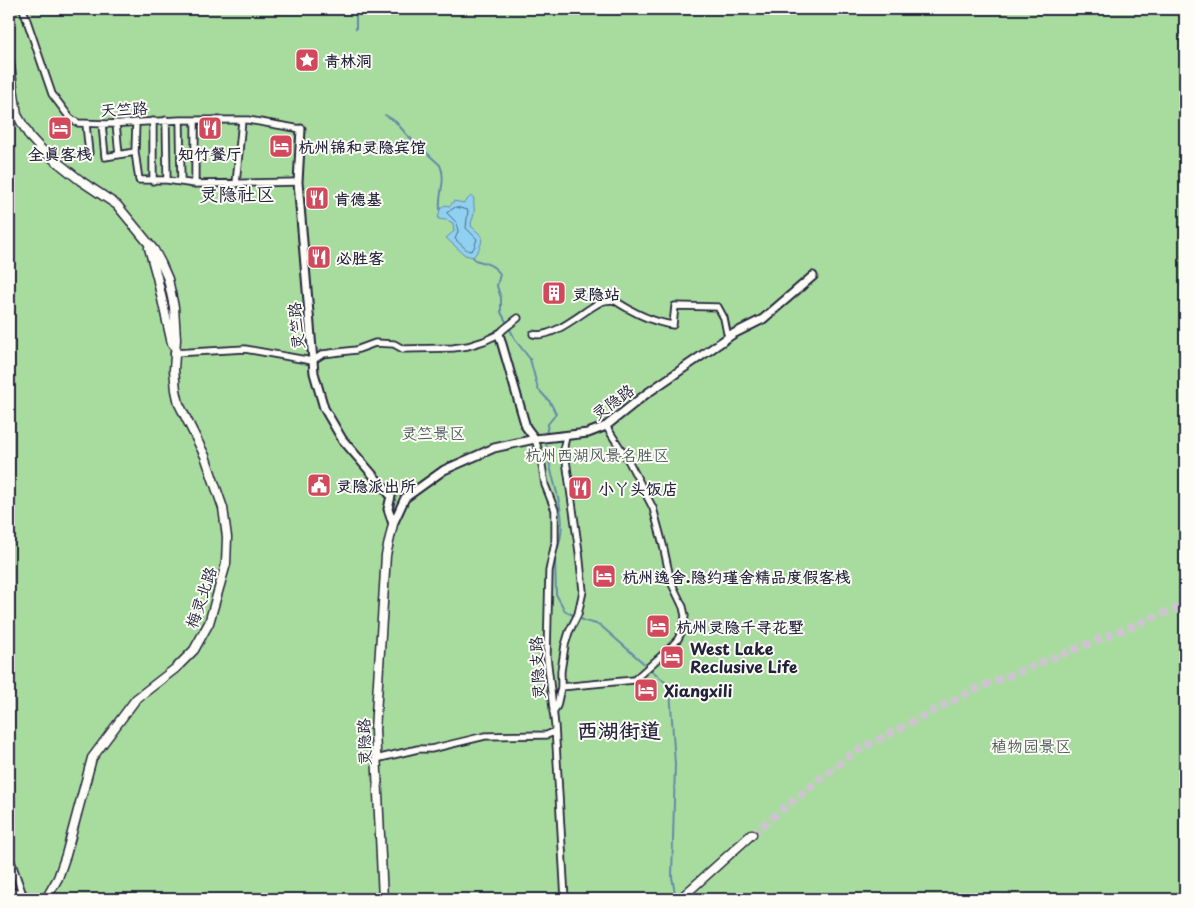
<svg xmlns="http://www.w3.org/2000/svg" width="1194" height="908" viewBox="0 0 1194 908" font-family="'Playpen Sans','LXGW WenKai TC',sans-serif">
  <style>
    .green { fill: #a8dc9f; stroke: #657f6d }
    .water { fill: #90d0f1; stroke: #648aa8 }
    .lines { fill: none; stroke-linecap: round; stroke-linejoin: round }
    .shore { stroke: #4e6884; stroke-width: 1 }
    .stream { stroke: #648aa8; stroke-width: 2 }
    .secondary-tunnel { stroke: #ccc5ce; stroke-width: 8; stroke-dasharray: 8 4; stroke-linecap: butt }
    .minor-casing { stroke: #22223b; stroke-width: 9 }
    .tertiary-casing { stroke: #22223b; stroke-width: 11 }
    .secondary-casing { stroke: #22223b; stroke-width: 11 }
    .minor { stroke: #fdfcf7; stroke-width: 5.5 }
    .tertiary { stroke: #fdfcf7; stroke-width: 7 }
    .secondary { stroke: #fdfcf7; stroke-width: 8 }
    .labels { text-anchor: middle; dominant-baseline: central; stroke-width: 4; stroke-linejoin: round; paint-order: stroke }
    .poi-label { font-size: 16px; font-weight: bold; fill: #22223b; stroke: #fdfcf7; text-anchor: start }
    .street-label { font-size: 16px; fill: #22223b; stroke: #fdfcf7 }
    .park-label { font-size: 16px; fill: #4a5a59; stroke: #fdfcf7 }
    .quarter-label { font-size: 19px; fill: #22223b; stroke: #fdfcf7 }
    .district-label { font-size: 21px; font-weight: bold; fill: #22223b; stroke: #fdfcf7 }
  </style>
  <rect width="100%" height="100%" fill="#f6eef3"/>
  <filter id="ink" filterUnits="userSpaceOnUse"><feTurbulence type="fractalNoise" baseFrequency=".02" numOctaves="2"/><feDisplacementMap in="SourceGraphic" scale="10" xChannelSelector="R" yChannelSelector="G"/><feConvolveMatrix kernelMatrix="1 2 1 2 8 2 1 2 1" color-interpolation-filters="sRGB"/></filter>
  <g filter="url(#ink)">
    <!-- green -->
    <path class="green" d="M9 9H1185V899H9Z"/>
    <!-- water -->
    <path class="water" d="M471 196 474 198C473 204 475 209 474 214 473 219 471 221 471 226L482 236C482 245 479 250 473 257L465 255 446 238 454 231 453 223 446 220 438 219 440 209 445 205 450 206 454 201 464 203Z"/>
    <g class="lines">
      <!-- shore -->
      <path class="shore" d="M456 207 468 210 466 228 477 239 474 248 471 251 467 250 455 239 458 232 457 223 447 213Z"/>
      <!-- stream -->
      <path class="stream" d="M356 29V9
        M385 115 395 121 407 135 440 165C447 180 438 194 440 209
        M473 257 475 260C486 263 494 265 500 274L497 286 501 298V312L516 341 530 359 538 389 550 402 556 414 548 424 546 435
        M546 440C547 478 573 514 556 552
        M555 557 556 594 565 611 585 621 600 625 665 682 670 690 675 764 672 877 676 899"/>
      <!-- secondary-tunnel -->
      <path class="secondary-tunnel" d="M752 834 853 753 973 690 1185 605
        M9 895 22 899"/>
      <!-- minor casing -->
      <g class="minor-casing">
        <path id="minor" d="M23 9 52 94 70 118 78 123 107 124 180 120H248L301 129
          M166 120 167 180
          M180 120 181 182
          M195 120V184
          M153 121V181
          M116 123 119 155
          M86 124 89 153
          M102 124 105 157 135 152 139 180H167L195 184 298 182
          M135 152 136 122
          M236 184 242 120
          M533 334C552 340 583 311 599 303 604 300 609 300 614 300 632 312 652 322 673 325L675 306 718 307 724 318 727 333 733 334
          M174 353 245 349 312 361 323 354 356 350 375 343 394 344 403 349 453 348 468 346 484 341 499 334 504 329 518 318
          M535 439 541 459 545 485 555 510V543L549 571 547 657 555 726 565 899
          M561 687V671L565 645 569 632 578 614 583 591 579 552 564 446 566 436
          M553 712 557 706 561 687 634 680 670 648 678 639 683 629 685 616 683 607 671 582 663 545 653 508 628 460 606 426
          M376 759 418 749H431L485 736 547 735 555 731
          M9 855 23 895"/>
      </g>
      <!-- tertiary casing -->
      <g class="tertiary-casing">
        <path id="tertiary" d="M301 129 298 182 314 373 324 408 342 439 391 496
          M499 334 526 427 535 439
          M391 496 388 509 393 524
          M405 498 444 470 494 448 535 439 588 433 606 426 646 394 733 334 763 319 813 276
          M393 524 405 498
          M9 891 23 895 29 899
          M9 898 12 899"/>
      </g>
      <!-- secondary casing -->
      <g class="secondary-casing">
        <path id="secondary" d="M9 59 17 115 30 137 42 150 81 181 117 205 154 250 161 263 168 279 174 307 176 339 174 370 176 390 179 404 205 456 223 508 227 537 226 564 209 623 194 650 176 668 136 699 92 758 66 855 58 878 46 899
          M149 248 157 277 172 344
          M383 899 375 730 386 555 393 524
          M680 899 752 834"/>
      </g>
      <!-- minor -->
      <use href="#minor" class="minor"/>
      <!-- tertiary -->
      <use href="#tertiary" class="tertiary"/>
      <!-- secondary -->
      <use href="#secondary" class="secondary"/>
    </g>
  </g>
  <!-- icons -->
  <defs>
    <g id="sight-square" transform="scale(1.25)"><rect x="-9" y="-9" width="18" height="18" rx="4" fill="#d1495b" stroke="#fdfcf7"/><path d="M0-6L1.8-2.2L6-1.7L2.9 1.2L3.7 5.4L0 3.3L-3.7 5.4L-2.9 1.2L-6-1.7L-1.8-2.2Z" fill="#fff"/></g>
    <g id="hotel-square" transform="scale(1.25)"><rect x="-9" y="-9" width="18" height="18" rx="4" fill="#d1495b" stroke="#fdfcf7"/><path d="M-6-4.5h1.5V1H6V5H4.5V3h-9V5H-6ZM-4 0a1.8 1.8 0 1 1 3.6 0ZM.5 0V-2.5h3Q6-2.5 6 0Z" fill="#fff"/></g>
    <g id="restaurant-square" transform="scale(1.25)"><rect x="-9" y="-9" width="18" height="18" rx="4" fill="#d1495b" stroke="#fdfcf7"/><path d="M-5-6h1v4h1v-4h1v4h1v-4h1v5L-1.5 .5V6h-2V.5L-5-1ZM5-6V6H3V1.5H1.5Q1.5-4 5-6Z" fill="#fff"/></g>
    <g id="building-square" transform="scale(1.25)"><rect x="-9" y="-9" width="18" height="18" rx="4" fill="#d1495b" stroke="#fdfcf7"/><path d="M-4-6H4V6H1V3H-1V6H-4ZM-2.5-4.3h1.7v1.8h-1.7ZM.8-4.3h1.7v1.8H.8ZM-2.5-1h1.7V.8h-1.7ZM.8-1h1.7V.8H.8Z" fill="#fff"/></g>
    <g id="civic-square" transform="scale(1.25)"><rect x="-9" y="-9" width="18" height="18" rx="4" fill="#d1495b" stroke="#fdfcf7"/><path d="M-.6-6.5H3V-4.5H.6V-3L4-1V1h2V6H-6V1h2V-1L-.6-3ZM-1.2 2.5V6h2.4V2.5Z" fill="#fff"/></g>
  </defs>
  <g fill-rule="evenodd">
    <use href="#sight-square" x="307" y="60"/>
    <use href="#hotel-square" x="60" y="128"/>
    <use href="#restaurant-square" x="210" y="128"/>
    <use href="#hotel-square" x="281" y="146"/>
    <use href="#restaurant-square" x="317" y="198"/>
    <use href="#restaurant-square" x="319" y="257"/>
    <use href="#building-square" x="554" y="293"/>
    <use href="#civic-square" x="319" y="485"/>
    <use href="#restaurant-square" x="580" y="488"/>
    <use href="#hotel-square" x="604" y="576"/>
    <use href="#hotel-square" x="658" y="626"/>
    <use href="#hotel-square" x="672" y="657"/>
    <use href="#hotel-square" x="646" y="690"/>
  </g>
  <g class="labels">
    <!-- poi labels -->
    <g class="poi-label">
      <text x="324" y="60">青林洞</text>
      <text x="298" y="146">杭州锦和灵隐宾馆</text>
      <text x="60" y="153" text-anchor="middle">全真客栈</text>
      <text x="210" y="153" text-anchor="middle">知竹餐厅</text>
      <text x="334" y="198">肯德基</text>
      <text x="336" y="257">必胜客</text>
      <text x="572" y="293">灵隐站</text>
      <text x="336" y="485">灵隐派出所</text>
      <text x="598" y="488">小丫头饭店</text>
      <text x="622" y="576">杭州逸舍.隐约瑾舍精品度假客栈</text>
      <text x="676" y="626">杭州灵隐千寻花墅</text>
      <text x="690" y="648">West Lake<tspan x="690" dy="18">Reclusive Life</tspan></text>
      <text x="664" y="690">Xiangxili</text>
    </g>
    <!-- street labels -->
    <g class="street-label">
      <text transform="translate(124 108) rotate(-3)">天竺路</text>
      <text transform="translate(295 326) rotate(-95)">灵竺路</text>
      <text transform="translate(612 401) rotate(-36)">灵隐路</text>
      <text transform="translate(200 597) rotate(-71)">梅灵北路</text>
      <text transform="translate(536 668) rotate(-93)">灵隐支路</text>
      <text transform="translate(363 742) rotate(-91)">灵隐路</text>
    </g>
    <!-- park labels -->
    <g class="park-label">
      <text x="433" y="432">灵竺景区</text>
      <text x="597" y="454">杭州西湖风景名胜区</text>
      <text x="1031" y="745">植物园景区</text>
    </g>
    <!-- quarter labels -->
    <g class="quarter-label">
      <text x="237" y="193">灵隐社区</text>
    </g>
    <!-- district labels -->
    <g class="district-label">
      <text x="619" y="729">西湖街道</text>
    </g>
  </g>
  <!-- margin -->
  <rect width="1194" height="908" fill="none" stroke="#fdfcf7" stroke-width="30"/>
  <rect x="15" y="15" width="1164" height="878" fill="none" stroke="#22223b" stroke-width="2" filter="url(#ink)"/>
</svg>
